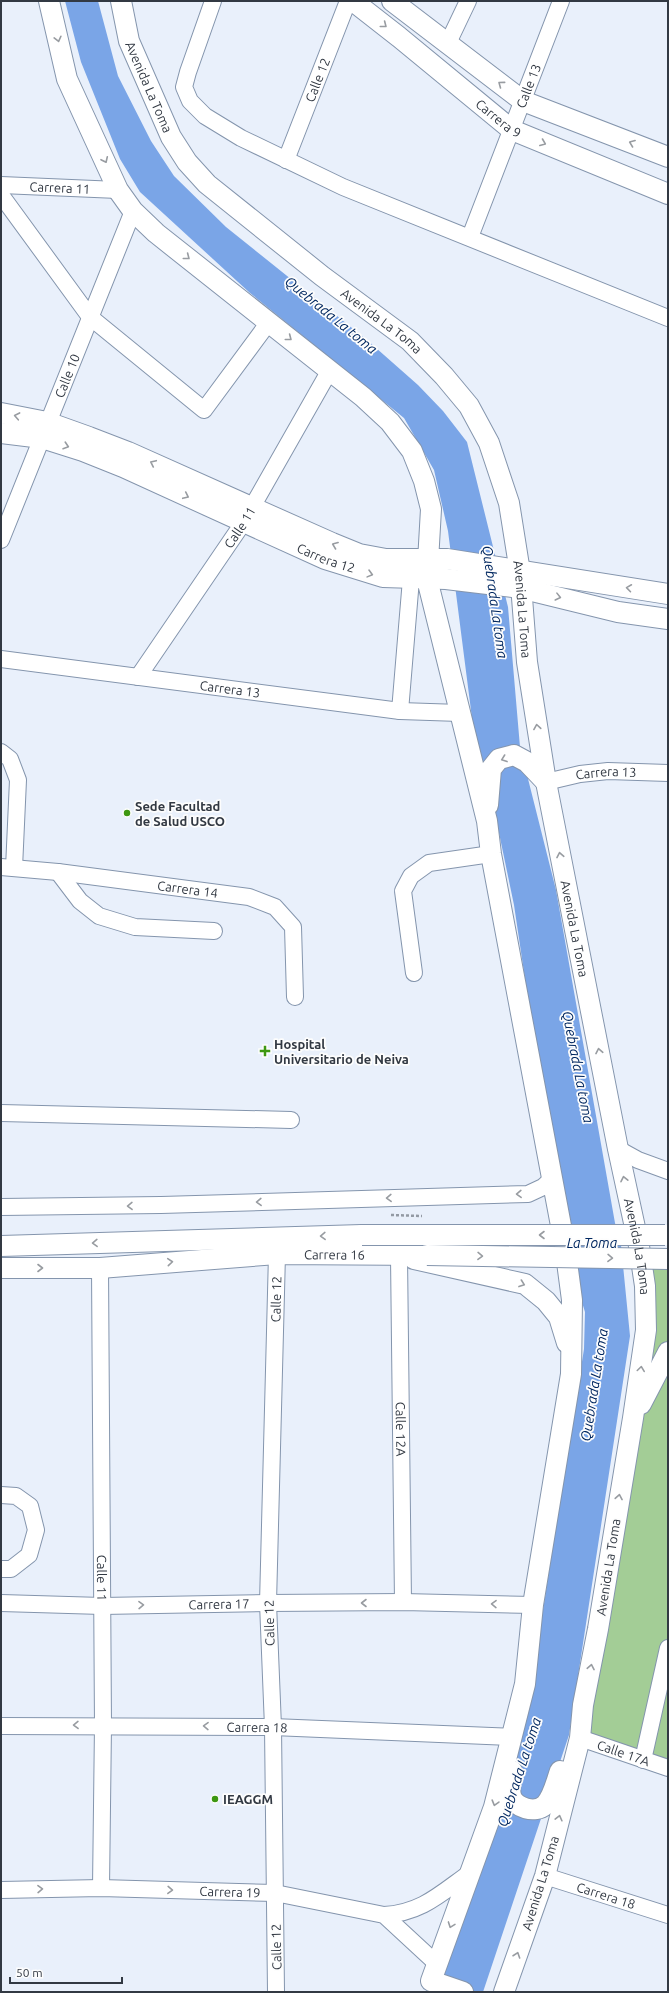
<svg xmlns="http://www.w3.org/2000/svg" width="669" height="1993" viewBox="0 0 669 1993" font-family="Ubuntu,sans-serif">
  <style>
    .green { fill: #a3cd96 }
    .water { fill: #7aa5e7 }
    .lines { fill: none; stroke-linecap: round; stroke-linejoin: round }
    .minor-casing { stroke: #8495ad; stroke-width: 18 }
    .major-casing { stroke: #8495ad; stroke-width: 22 }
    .path { stroke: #939aa4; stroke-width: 2.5; stroke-dasharray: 3 2; stroke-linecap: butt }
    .minor { stroke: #fff; stroke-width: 16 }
    .major { stroke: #fff; stroke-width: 20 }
    .major-bridge-casing { stroke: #8495ad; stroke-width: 22; stroke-linecap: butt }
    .major-bridge { stroke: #fff; stroke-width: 20 }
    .oneway { stroke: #989ca1 }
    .poi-dot { fill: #3d9711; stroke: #fdfdfd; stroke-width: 1.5 }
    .labels { text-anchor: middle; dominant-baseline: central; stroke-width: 3.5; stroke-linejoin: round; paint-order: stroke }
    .street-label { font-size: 13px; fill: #323943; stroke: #fdfdfd }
    .poi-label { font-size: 13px; font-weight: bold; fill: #323943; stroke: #fdfdfd; text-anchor: start }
    .water-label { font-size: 14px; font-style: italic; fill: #002760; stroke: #fdfdfd }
  </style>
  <rect width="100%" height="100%" fill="#e9f0fb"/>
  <!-- green -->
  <path class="green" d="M643 1268 668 1269V1768L584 1738 612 1557Z"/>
  <!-- water -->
  <path class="water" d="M65 1H98L118 76 151 141 174 176 226 227 367 340 418 385 443 411 467 442 508 607 520 747 556 890 615 1223 621 1245 630 1336 569 1735 483 1992H437L517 1743 543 1610 584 1349 585 1312 565 1247 514 905 489 785 473 726 448 531 434 470 404 418 250 293 140 192 120 159 81 62Z"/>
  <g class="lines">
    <!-- minor casing -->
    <g class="minor-casing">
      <g id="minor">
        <path d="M213 1 188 72 184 87 190 101 205 116 241 138 343 187 668 318"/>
        <path d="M448 43 468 1"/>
        <path id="s1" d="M286 160 348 1"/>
        <path id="s2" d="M1 185 118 190"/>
        <path d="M1 195 90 317 204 410 269 322"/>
        <path id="s3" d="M470 237 561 1"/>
        <path id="s4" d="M1 540 133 211"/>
        <path id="s5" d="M1 659 400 711 460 713"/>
        <path id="s6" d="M138 677 243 523 330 370"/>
        <path d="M400 711 411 579"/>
        <path d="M1 752 10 759 18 780 14 868"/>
        <path id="s7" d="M546 782 580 774 608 771 668 773"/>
        <path id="s8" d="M1 867 58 872 249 897 275 907 293 927 295 997"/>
        <path d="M58 872 80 901 99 916 135 927 214 931"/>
        <path d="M414 973 403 891 411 876 429 863 491 854"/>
        <path d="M1 1113 291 1120"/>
        <path d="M618 1149 638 1160 668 1171"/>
        <path d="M1 1207 161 1205 528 1194 543 1187 553 1178"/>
        <path id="s9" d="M399 1256 403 1602"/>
        <path id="s10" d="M100 1268 103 1725 101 1888"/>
        <path d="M1 1495 16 1496 30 1506 36 1530 29 1555 11 1569H1"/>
        <path id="s11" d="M1 1603 102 1606 268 1603 403 1602 533 1605"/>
        <path id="s12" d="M1 1726 273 1727 513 1737"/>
        <path id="s13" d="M580 1738 668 1768"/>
        <path d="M643 1760 668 1648"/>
        <path id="s14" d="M545 1876 668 1915"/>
        <path id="s15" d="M1 1890 101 1888 275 1893 384 1915 437 1964"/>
        <path d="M384 1915C422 1913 441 1893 471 1872"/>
        <path id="s16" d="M276 1992 273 1727 268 1603 277 1254"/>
      </g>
    </g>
    <!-- major casing -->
    <g class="major-casing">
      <g id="major">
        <path d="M49 1 67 79 118 190 133 211 156 233 363 397 390 422 412 451 424 481 431 509 427 579 487 821 491 854 565 1247 572 1300 571 1374 533 1605 525 1684 494 1807 431 1981 463 1992"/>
        <path id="s17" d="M121 1 129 41 171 137 187 162 207 184 322 276 410 341 444 376 469 406 489 443 509 503 520 572 527 662 546 782 618 1149 639 1246 645 1286 646 1330 633 1418 598 1629 583 1705 580 1738 545 1876 504 1992"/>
        <path id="s18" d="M353 1 399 37 512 130 668 194"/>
        <path d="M392 1 523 101 668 157"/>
        <path d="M1 413 47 422 89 437 128 452 332 543 359 554 386 559H447L668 594"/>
        <path id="s19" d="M1 433 42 438 83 451 123 467 325 559 383 577 446 579 520 588 618 612 668 619"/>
        <path d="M488 805 491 769 499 759 514 755 527 762 546 782"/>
        <path d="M1 1246 362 1235"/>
        <path d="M414 1259 525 1284 546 1301 559 1317 567 1343"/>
        <path id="s20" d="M1 1268H100L277 1254 427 1255"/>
        <path d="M641 1404 668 1352"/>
        <path d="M512 1771C511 1778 509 1788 511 1796 515 1808 535 1814 545 1805 553 1797 556 1782 560 1771"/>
      </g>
    </g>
    <!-- path -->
    <path class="path" d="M391 1215 422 1216"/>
    <!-- minor -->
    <use href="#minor" class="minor"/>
    <!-- major -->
    <use href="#major" class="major"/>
    <!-- major-bridge casing -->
    <g class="major-bridge-casing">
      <path id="major-bridge" d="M362 1235H665
        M427 1255 668 1259"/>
    </g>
    <!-- major-bridge -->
    <use href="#major-bridge" class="major-bridge"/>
  </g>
  <!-- one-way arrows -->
  <defs><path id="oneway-chevron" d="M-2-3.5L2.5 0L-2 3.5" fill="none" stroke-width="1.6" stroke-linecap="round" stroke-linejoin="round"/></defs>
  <g class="oneway">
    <use href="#oneway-chevron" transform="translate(384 25) rotate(38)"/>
    <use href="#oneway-chevron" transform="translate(58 39) rotate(76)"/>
    <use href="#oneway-chevron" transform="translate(501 84) rotate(-143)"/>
    <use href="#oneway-chevron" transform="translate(543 143) rotate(22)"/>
    <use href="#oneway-chevron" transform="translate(632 143) rotate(-159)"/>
    <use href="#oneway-chevron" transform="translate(105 160) rotate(65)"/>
    <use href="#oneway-chevron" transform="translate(187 257) rotate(38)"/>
    <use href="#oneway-chevron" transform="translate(289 338) rotate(38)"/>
    <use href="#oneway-chevron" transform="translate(17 416) rotate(-169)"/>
    <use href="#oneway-chevron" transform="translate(66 446) rotate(18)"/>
    <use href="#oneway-chevron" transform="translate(153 463) rotate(-155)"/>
    <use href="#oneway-chevron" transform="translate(186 496) rotate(25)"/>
    <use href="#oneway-chevron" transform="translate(335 545) rotate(-159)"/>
    <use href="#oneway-chevron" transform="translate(370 574) rotate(15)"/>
    <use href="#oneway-chevron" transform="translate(629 588) rotate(-172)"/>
    <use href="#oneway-chevron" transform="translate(558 597) rotate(14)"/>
    <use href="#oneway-chevron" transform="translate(537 727) rotate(-99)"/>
    <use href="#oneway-chevron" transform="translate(504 759) rotate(160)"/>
    <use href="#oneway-chevron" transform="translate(560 855) rotate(-101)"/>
    <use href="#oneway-chevron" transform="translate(599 1051) rotate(-101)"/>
    <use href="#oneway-chevron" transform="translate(624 1179) rotate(-102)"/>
    <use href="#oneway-chevron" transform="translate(519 1194) rotate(178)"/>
    <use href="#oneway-chevron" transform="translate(389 1198) rotate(178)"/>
    <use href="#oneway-chevron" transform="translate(259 1202) rotate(178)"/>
    <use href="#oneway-chevron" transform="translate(130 1206) rotate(179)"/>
    <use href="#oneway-chevron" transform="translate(542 1235) rotate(-180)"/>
    <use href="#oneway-chevron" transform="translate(323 1236) rotate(178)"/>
    <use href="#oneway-chevron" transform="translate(95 1243) rotate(178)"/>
    <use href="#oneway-chevron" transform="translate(480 1256) rotate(1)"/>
    <use href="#oneway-chevron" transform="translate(610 1258) rotate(1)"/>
    <use href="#oneway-chevron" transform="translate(170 1262) rotate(-5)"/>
    <use href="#oneway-chevron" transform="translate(40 1268)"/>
    <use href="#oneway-chevron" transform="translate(522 1284) rotate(20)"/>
    <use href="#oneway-chevron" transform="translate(641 1369) rotate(-82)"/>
    <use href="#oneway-chevron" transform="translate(619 1497) rotate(-80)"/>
    <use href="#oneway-chevron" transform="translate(364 1603) rotate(180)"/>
    <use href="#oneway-chevron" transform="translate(494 1604) rotate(-179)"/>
    <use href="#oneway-chevron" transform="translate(141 1605) rotate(-1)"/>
    <use href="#oneway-chevron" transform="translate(591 1667) rotate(-79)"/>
    <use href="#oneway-chevron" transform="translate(76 1725) rotate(179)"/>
    <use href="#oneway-chevron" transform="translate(206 1726) rotate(-179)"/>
    <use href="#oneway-chevron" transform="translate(495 1803) rotate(106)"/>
    <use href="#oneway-chevron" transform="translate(559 1818) rotate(-76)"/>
    <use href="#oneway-chevron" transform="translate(40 1889) rotate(-1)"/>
    <use href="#oneway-chevron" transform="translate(170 1890) rotate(2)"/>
    <use href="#oneway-chevron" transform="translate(451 1925) rotate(110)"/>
    <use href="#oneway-chevron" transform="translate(517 1955) rotate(-71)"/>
  </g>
  <!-- markers -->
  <g class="poi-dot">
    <circle cx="127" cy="813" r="4"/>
    <path d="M263 1045h4v4h4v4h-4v4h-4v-4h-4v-4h4z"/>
    <circle cx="215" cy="1799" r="4"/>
  </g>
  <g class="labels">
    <!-- street labels -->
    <g class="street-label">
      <text stroke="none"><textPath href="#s1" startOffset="86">Calle 12</textPath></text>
      <text stroke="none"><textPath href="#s3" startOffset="162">Calle 13</textPath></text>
      <text stroke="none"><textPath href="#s17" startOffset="91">Avenida La Toma</textPath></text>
      <text stroke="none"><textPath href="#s18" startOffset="187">Carrera 9</textPath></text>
      <text stroke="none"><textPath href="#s2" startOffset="59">Carrera 11</textPath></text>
      <text stroke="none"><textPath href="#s17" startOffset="427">Avenida La Toma</textPath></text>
      <text stroke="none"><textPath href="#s4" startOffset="177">Calle 10</textPath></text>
      <text stroke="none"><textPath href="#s6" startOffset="181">Calle 11</textPath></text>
      <text stroke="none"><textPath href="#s19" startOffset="350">Carrera 12</textPath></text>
      <text stroke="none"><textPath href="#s17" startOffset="762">Avenida La Toma</textPath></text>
      <text stroke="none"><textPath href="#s5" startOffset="231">Carrera 13</textPath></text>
      <text stroke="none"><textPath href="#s7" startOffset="61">Carrera 13</textPath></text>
      <text stroke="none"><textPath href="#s8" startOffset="188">Carrera 14</textPath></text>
      <text stroke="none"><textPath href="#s17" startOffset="1086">Avenida La Toma</textPath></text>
      <text stroke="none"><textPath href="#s17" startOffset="1410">Avenida La Toma</textPath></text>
      <text stroke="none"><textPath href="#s20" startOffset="334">Carrera 16</textPath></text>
      <text stroke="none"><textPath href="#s16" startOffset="693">Calle 12</textPath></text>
      <text stroke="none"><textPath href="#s9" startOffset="173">Calle 12A</textPath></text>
      <text transform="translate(608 1567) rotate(-81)">Avenida La Toma</text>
      <text stroke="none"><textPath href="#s10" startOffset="310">Calle 11</textPath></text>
      <text stroke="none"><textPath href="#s11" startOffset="218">Carrera 17</textPath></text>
      <text transform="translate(269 1623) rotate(-91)">Calle 12</text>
      <text stroke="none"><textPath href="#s12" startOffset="256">Carrera 18</textPath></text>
      <text stroke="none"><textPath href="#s13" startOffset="46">Calle 17A</textPath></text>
      <text transform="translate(540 1883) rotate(-73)">Avenida La Toma</text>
      <text stroke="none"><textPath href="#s15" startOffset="229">Carrera 19</textPath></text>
      <text stroke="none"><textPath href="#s14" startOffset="64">Carrera 18</textPath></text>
      <text transform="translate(276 1947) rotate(-91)">Calle 12</text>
    </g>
    <!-- poi labels -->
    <g class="poi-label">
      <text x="135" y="806">Sede Facultad<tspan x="135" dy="15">de Salud USCO</tspan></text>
      <text x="274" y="1044">Hospital<tspan x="274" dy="15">Universitario de Neiva</tspan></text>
      <text x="223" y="1799">IEAGGM</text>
    </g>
    <!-- water labels -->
    <g class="water-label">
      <text transform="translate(331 315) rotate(39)">Quebrada La toma</text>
      <text transform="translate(495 602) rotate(82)">Quebrada La toma</text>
      <text transform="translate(578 1067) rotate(79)">Quebrada La toma</text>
      <text x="592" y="1243">La Toma</text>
      <text transform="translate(594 1385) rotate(-81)">Quebrada La toma</text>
      <text transform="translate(519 1772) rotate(-72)">Quebrada La toma</text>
    </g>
  </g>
  <!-- border -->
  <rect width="669" height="1993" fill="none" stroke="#323943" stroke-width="4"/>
  <!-- scale -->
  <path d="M10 1977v6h112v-6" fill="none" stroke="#323943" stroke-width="2"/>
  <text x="16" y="1977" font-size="12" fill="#323943" stroke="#fdfdfd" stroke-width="3" paint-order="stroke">50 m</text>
</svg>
